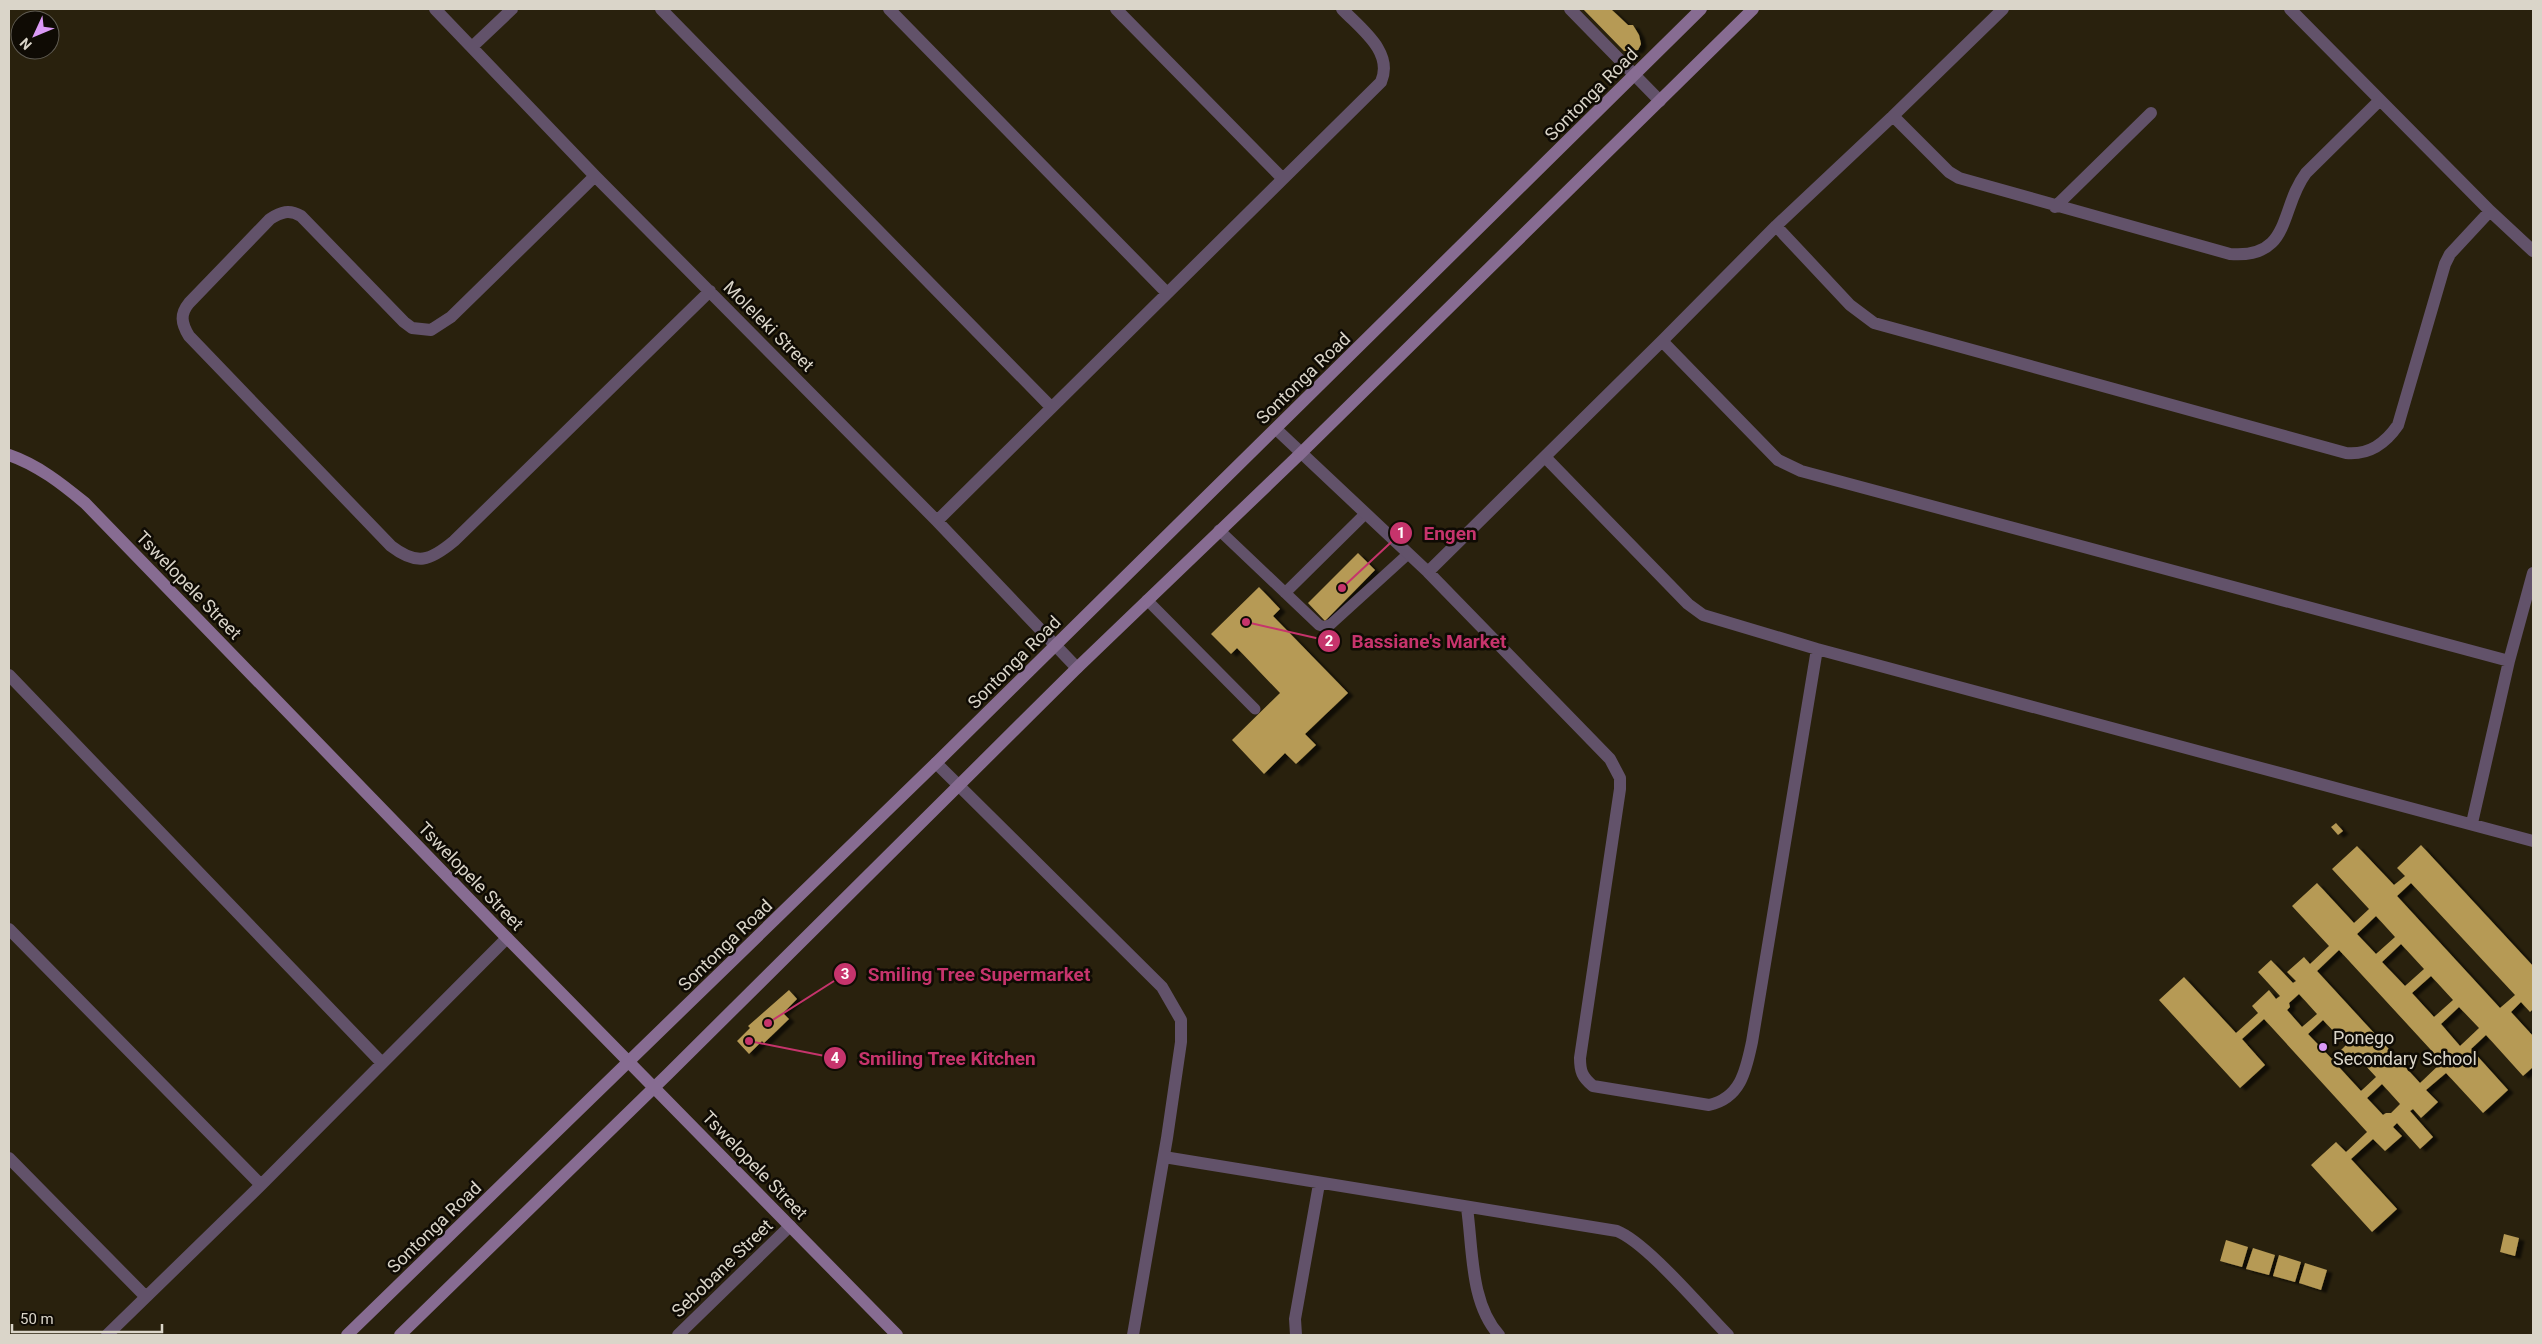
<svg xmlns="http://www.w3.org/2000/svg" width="2542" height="1344" viewBox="0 0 2542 1344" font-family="Roboto,sans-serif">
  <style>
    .building { fill: #b69a55; fill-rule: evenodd; filter: url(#shadow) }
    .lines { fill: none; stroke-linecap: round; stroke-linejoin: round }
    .lane { stroke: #62526a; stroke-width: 11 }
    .street { stroke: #62526a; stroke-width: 12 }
    .secondary { stroke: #876c92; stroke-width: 12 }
    .poi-dot { fill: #db9af6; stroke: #0f0b04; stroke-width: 2 }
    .labels { text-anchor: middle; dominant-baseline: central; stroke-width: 5; stroke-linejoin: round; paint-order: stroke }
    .street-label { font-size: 18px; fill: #dad5c9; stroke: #0f0b04 }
    .poi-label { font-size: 18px; fill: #dad5c9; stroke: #0f0b04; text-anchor: start }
    .leader { fill: none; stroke: #c6346c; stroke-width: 2 }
    .callout-dot { fill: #c6346c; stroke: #0f0b04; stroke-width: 2 }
    .mark-label { font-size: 15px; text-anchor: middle; font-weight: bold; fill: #fff }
    .callout-label { font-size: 19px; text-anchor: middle; font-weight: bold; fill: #c6346c; stroke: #0f0b04; stroke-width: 5; stroke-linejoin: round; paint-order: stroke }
  </style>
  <defs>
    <filter id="shadow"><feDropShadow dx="5.5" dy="3" stdDeviation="1" flood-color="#0009"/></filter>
  </defs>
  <rect width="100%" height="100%" fill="#29210d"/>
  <!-- building -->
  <path class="building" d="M1583 9H1611L1628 25H1633L1639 35 1641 44 1638 50 1624 51Z
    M1358 553 1375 570 1325 621 1308 603Z
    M1259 587 1280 609 1273 616 1348 693 1305 734 1316 745 1296 764 1285 753 1264 774 1232 740 1280 693 1237 648 1231 654 1211 634Z
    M2336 823 2343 831 2338 835 2331 827Z
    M2421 845 2533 966V1009L2530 1012 2521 1002 2511 1012 2533 1036V1067L2523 1076 2486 1035 2471 1049 2508 1090 2483 1113 2446 1073 2426 1090 2438 1102 2421 1118 2413 1109 2410 1111 2433 1137 2420 1149 2397 1123 2393 1127 2402 1136 2385 1151 2373 1139 2351 1159 2397 1209 2372 1232 2311 1165 2336 1142 2346 1152 2367 1132 2264 1019 2242 1039 2265 1065 2240 1088 2159 1000 2184 977 2236 1033 2258 1013 2252 1006 2269 990 2276 999 2280 996 2258 972 2271 960 2293 983 2296 981 2287 972 2304 957 2310 964 2329 946 2292 906 2317 883 2354 923 2369 909 2332 869 2357 846 2394 885 2405 876 2397 868ZM2411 883 2515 995 2500 1008 2397 896ZM2376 916 2395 937 2376 954 2357 934ZM2401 944 2424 969 2405 986 2382 962ZM2339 950 2442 1062 2420 1083 2317 971ZM2431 976 2453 1000 2434 1017 2412 993ZM2299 994 2317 1014 2302 1027 2287 1010 2290 1007 2289 1003ZM2459 1007 2479 1028 2460 1046 2441 1024ZM2323 1020 2346 1045 2332 1059 2308 1034ZM2353 1052 2376 1077 2361 1091 2338 1066ZM2382 1084 2400 1104 2391 1113H2386L2383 1115 2367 1098Z
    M789 990 797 999 783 1013 789 1019 764 1043 762 1041 749 1054 737 1041 750 1028 748 1026Z
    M2504 1234 2519 1238 2515 1256 2500 1252Z
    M2226 1240 2248 1247 2242 1267 2220 1261Z
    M2253 1248 2275 1255 2269 1275 2246 1269Z
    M2279 1255 2301 1262 2295 1282 2273 1276Z
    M2305 1263 2327 1270 2321 1290 2299 1283Z"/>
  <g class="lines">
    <!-- lane -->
    <path class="lane" d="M1219 530 1319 625 1325 627 1331 624 1408 554
      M1285 593 1365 514
      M1147 600 1255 709"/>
    <!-- street -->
    <path class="street" d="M435 9 595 176 937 521 1077 668
      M661 9 1051 407
      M889 9 1167 293
      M1116 9 1283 179
      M1570 9 1660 101
      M2290 9 2490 211 2533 251
      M473 46 512 9
      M1893 116 1949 172 1959 178 2230 254C2292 259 2279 209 2306 173L2380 100
      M595 176 451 317 431 330 412 328 404 322 301 216C289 209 281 212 270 219L189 303C180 314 181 323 189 336L391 546C417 566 430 561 454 541L710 291
      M2055 207 2151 113
      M1776 226 1850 305 1874 323 2346 453C2369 455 2385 444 2398 425L2445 264 2450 254 2490 211
      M1662 341 1778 460 1801 471 2509 661
      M1276 429 1428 572 1610 759 1620 778V789L1580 1058C1580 1071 1582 1077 1593 1086L1709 1105C1741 1098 1746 1070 1752 1042L1817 649
      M1545 457 1688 604 1703 615 1817 649 2533 841
      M937 521 1381 82C1394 52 1361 29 1342 9
      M1428 572 1662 341 1776 226 1893 116 2003 9
      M9 675 382 1063
      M936 763 1162 987 1181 1020V1042L1167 1138 1133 1335
      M2472 823 2509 661 2533 573
      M9 929 261 1185
      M1164 1157 1617 1231C1647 1243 1702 1309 1728 1335
      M9 1158 146 1297
      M1467 1208C1473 1250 1470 1303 1499 1335
      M107 1335 261 1185 507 938
      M678 1335 790 1226
      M1296 1335 1295 1319 1319 1184"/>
    <!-- secondary -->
    <path class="secondary" d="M9 455C38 465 62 484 85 503L507 938 897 1335
      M347 1335 936 763 1701 9
      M400 1335 668 1074 1077 668 1301 453 1753 9"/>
  </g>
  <!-- markers -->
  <circle class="poi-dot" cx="2323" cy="1047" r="5"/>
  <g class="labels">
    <!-- street labels -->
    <g class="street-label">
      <text transform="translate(1591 94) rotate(-45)">Sontonga Road</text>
      <text transform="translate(769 326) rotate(45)">Moleleki Street</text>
      <text transform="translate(1303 378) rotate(-44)">Sontonga Road</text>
      <text transform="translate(189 585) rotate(46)">Tswelopele Street</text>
      <text transform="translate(1014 662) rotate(-45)">Sontonga Road</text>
      <text transform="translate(471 876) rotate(46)">Tswelopele Street</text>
      <text transform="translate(725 945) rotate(-44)">Sontonga Road</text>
      <text transform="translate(755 1165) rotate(46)">Tswelopele Street</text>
      <text transform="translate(434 1227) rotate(-44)">Sontonga Road</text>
      <text transform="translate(722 1268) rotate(-44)">Sebobane Street</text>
    </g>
    <!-- poi labels -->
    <g class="poi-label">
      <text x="2333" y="1037">Ponego<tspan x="2333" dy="21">Secondary School</tspan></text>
    </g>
  </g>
  <!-- callouts -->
  <path class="leader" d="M1342 588L1401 533M1246 622L1329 641M768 1023L845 974M749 1041L835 1058"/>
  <g class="callout-dot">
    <circle cx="1342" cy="588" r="5"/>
    <circle cx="1246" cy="622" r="5"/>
    <circle cx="768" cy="1023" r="5"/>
    <circle cx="749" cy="1041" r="5"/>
    <circle cx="1401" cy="533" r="12"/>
    <circle cx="1329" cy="641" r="12"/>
    <circle cx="845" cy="974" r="12"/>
    <circle cx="835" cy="1058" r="12"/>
  </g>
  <g class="mark-label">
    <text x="1401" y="538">1</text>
    <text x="1329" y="646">2</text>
    <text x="845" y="979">3</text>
    <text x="835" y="1063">4</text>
  </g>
  <g class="callout-label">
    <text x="1450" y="540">Engen</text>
    <text x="1429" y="648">Bassiane's Market</text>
    <text x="979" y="981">Smiling Tree Supermarket</text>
    <text x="947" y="1065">Smiling Tree Kitchen</text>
  </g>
  <!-- border -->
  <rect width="2542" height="1344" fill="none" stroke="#dad5c9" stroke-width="20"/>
  <!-- north arrow -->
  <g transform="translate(35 35) rotate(226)"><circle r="24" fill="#0f0b04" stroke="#605c53"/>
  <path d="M0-4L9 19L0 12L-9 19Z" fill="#db9af6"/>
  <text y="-8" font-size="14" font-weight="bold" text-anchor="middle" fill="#dad5c9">N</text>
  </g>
  <!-- scale -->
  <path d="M12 1324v8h150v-8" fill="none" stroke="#dad5c9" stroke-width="2.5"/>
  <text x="20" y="1324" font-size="15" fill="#dad5c9" stroke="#0f0b04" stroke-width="4" paint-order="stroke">50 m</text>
</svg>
